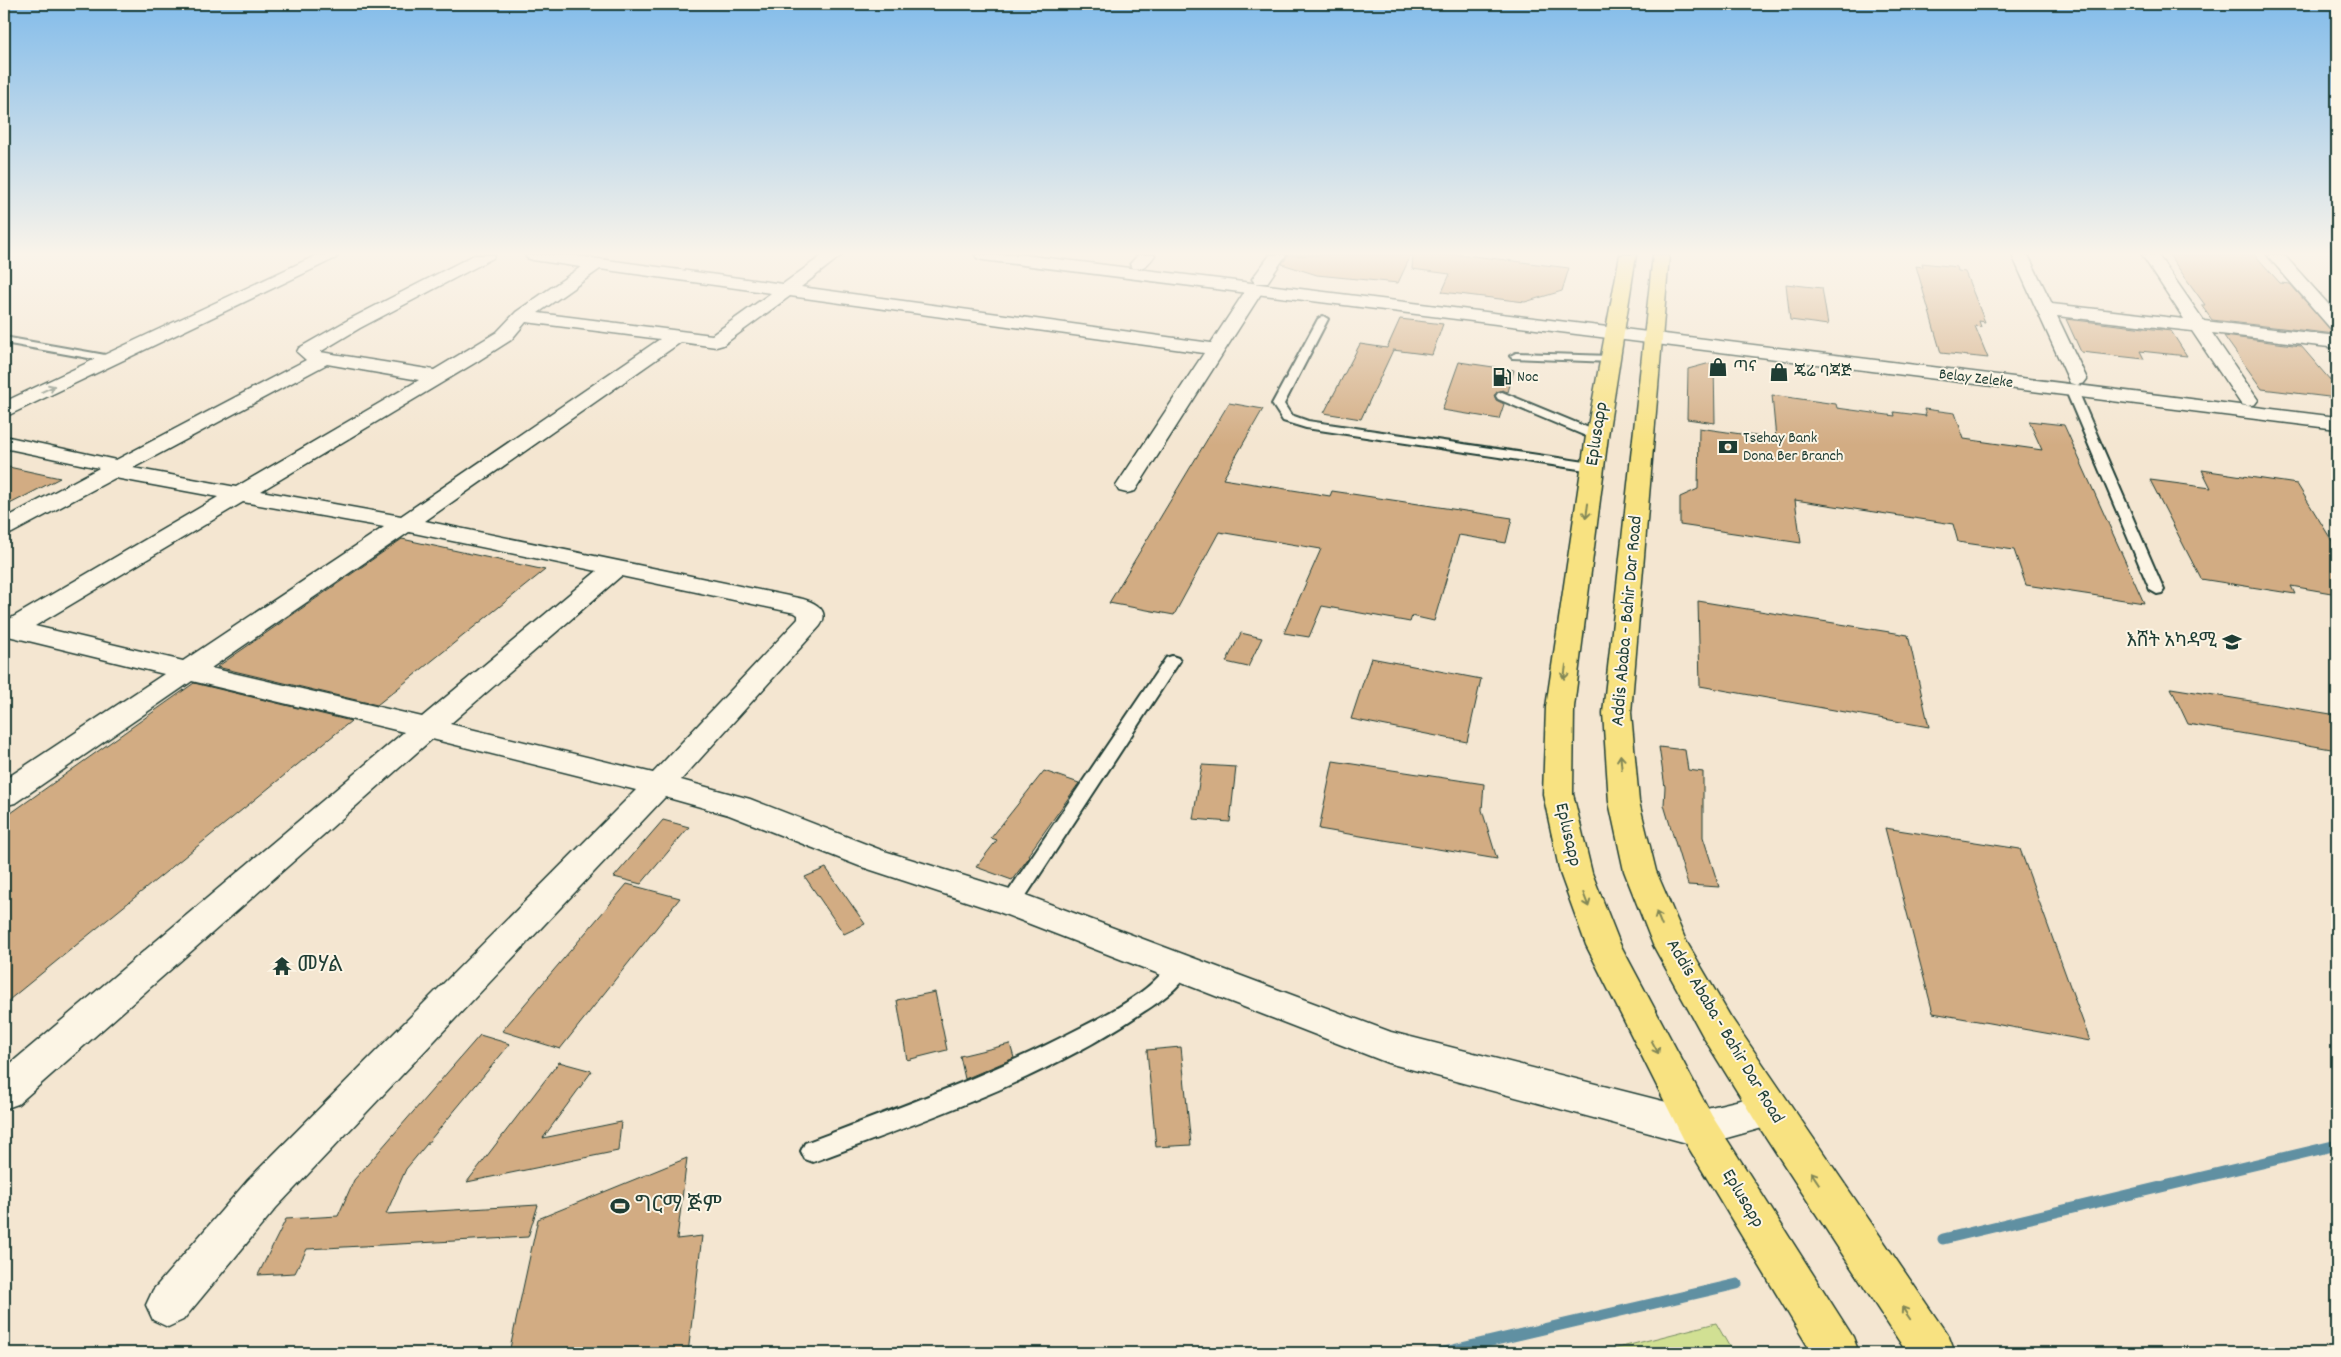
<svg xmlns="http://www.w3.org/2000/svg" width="2341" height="1357" viewBox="0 0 2341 1357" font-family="Dekko,'Noto Sans Ethiopic',sans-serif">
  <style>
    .green { fill: #d1e093; stroke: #788e64 }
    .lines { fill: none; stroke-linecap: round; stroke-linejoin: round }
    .stream { stroke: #6090a2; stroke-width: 11 }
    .building { fill: #d2ac83; stroke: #1f3d34 }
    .service-casing { stroke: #1f3d34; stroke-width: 4 }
    .minor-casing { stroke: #1f3d34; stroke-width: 3 }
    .tertiary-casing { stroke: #1f3d34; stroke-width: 3 }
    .secondary-casing { stroke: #1f3d34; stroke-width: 3 }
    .trunk-casing { stroke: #1f3d34; stroke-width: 3 }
    .service { fill: #fcf5e5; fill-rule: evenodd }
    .minor { fill: #fcf5e5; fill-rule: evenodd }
    .tertiary { fill: #fcf5e5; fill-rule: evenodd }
    .secondary { fill: #fcf5e5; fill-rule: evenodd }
    .trunk { fill: #f8e281; fill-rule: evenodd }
    .oneway { stroke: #8e998c }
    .oneway2 { stroke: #818757 }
    .labels { text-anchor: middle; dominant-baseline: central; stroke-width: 4; stroke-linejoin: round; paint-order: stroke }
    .far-poi-label { font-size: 16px; fill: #1f3d34; stroke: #fcf5e5; text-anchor: start }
    .far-street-label { font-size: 16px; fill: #1f3d34; stroke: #fcf5e5 }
    .street-label { font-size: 19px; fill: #1f3d34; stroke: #fcf5e5 }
    .poi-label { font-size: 19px; fill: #1f3d34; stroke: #fcf5e5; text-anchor: end }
    .near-poi-label { font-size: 22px; fill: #1f3d34; stroke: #fcf5e5; text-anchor: start }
  </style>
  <rect width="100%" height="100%" fill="#f4e6d1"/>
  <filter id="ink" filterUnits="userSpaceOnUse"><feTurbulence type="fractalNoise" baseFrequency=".02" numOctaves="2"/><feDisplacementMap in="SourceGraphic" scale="10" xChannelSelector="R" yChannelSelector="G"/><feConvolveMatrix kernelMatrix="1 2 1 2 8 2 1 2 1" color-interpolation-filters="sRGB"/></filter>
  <g filter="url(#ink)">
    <!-- green -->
    <path class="green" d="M1716 1323 1733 1353H1598Z"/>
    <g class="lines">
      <!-- stream -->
      <path class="stream" d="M1943 1239 2337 1145
        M1440 1353 1737 1284"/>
    </g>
    <!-- building -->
    <path class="building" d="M1288 255H1411L1398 283 1317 275 1282 264Z
      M1413 255H1466L1569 268 1562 291 1525 302 1442 292 1450 274 1412 269Z
      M2169 255H2255L2280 283 2290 284 2335 334 2212 320 2201 305H2205Z
      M1922 263 1957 267 1958 271 1965 272 1985 322 1979 321 1981 327 1975 326 1988 358 1941 353 1916 266 1923 267Z
      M1786 284 1822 288 1828 325 1790 320Z
      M1400 319 1443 324 1432 355 1393 350 1361 419 1324 413 1360 344 1387 348Z
      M2066 319 2171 331 2187 356 2140 351 2144 359 2081 352Z
      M2224 336 2301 346 2337 388V398L2262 389Z
      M1459 362 1514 370 1508 392 1502 390 1494 395 1496 400 1504 404 1499 419 1442 410Z
      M1714 362 1715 423 1687 419 1688 369Z
      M1772 395 1836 404 1837 408 1895 416 1894 412 1926 416 1924 409 1955 413 1964 439 2042 450 2029 421 2064 425 2144 603 2026 585 2014 550 1958 542 1953 524 1795 500 1801 543 1680 525V497L1698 489 1699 428 1776 439Z
      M1229 403 1263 409 1223 479 1330 496 1332 491 1512 518 1506 543 1459 535 1434 621 1412 616 1410 622 1322 606 1309 637 1284 633 1321 549 1219 532 1174 615 1109 603Z
      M4 466 60 478 4 507Z
      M2202 470 2297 484 2337 549V594L2291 586 2295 594 2201 579 2150 480 2211 488Z
      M402 539 545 570 377 705 217 667Z
      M1698 601 1908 635 1929 727 1700 686Z
      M1241 633 1262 638 1248 667 1226 662Z
      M1371 658 1481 679 1467 742 1351 719Z
      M194 683 351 721 4 1004V818Z
      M2171 688 2337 715V750L2188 724Z
      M1659 747 1685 750 1688 770 1703 772V837L1719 887 1688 885 1664 805 1665 787Z
      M1333 761 1484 784 1482 810 1497 859 1319 829Z
      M1202 765 1236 767 1230 822 1193 819Z
      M1044 771 1079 783 1028 855 1030 856 1012 880 976 867 997 840 991 838Z
      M663 820 689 827 641 884 614 877Z
      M1885 828 2020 849 2090 1041 1933 1013Z
      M826 868 865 924 844 934 805 877Z
      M627 884 680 898 560 1049 502 1031Z
      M935 992 947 1050 907 1060 897 1000Z
      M480 1035 510 1044 406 1169 386 1214 538 1205 528 1237 307 1249 295 1273 258 1275 286 1219 338 1216 354 1180Z
      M1010 1044 1014 1058 965 1079 960 1056Z
      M1181 1047 1191 1145 1156 1147 1147 1050Z
      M559 1062 592 1071 543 1138 621 1122 618 1151 467 1182Z
      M687 1158 677 1239 702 1236 688 1353H509L538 1219Z"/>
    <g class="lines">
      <!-- service casing -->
      <g class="service-casing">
        <path id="service" d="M1323 316 1328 319 1284 404 1291 415 1308 421 1592 463 1598 467 1592 471 1306 428 1283 421 1272 404 1318 319Z
          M4 337 111 356 117 359 111 362 4 343Z
          M1516 353 1611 356 1617 359 1611 362 1512 358 1510 356Z
          M2072 387 2078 391 2164 590 2162 593 2157 594 2150 590 2066 391Z
          M1502 392 1601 433 1603 436 1597 440 1593 439 1498 399 1496 396 1498 393Z
          M1172 656 1178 658 1180 661 1018 908 1011 911 1004 908 1001 903 1004 898 1166 658Z
          M1180 961 1187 963 1190 969C1180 989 1156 1004 1137 1016 1040 1081 922 1121 813 1162L805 1159 801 1151 805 1143C898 1108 992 1074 1080 1028 1102 1017 1126 1004 1145 989 1157 980 1166 966 1180 961Z"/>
      </g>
      <!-- minor casing -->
      <g class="minor-casing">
        <path id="minor" d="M474 255H495L493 258 360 328 320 352 434 370 497 332 516 312 581 267 533 260 527 258 525 255H570L783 284 823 255H842L801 287 1211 343 1249 285H1261L1264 289 1135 491 1127 493 1119 491 1116 486 1204 353 790 296 723 345 716 347 681 342 425 521 803 599C817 603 830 611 820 626L681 780 750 799 881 850 1023 894 1391 1032 1698 1110 1770 1093 1784 1098 1789 1110 1784 1122 1698 1146 1388 1063 999 912 859 866 729 815 665 797 276 1208 183 1320 168 1327 153 1320 146 1305 153 1290 248 1180 636 790 432 739 18 1104 4 1109V1069L404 732 192 681 15 803 4 806V780L164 674 4 635V619L8 620 218 497 115 478 12 533 4 535V519L99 468 4 448V436L116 460 306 360 297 352 299 348 348 320ZM600 269 771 293 712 335 538 313ZM526 322 660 339 401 516 261 491 478 361 511 340ZM327 364 419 380 236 487 133 468ZM243 502 384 527 183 661 35 626ZM409 532 597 571 422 717 211 668ZM621 576 795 613 798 615V619L653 773 450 724Z
          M1138 255H1155C1149 264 1143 270 1132 268L1130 264Z
          M1270 255H1286L1267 283H1255L1252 279Z
          M2012 255H2028L2052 304 2184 319 2142 255H2158L2204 321 2337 336V348L2212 333 2258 400 2255 404 2248 406 2241 404 2192 331 2057 316 2087 379 2084 383 2077 385 2070 383Z
          M2267 255H2284L2337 314V330L2331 329Z"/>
      </g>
      <!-- tertiary casing -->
      <g class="tertiary-casing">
        <path id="tertiary" d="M975 255H1024L2337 417V429L983 260 977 258Z"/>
      </g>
      <!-- secondary casing -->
      <g class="secondary-casing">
        <path id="secondary" d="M317 255H338L336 258 11 414 4 416V402Z"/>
      </g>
      <!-- trunk casing -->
      <g class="trunk-casing">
        <path id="trunk" d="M1620 255H1636L1608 436 1574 707 1573 794 1592 873 1620 944 1712 1116 1853 1337 1859 1353H1812L1684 1140 1586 945 1560 873 1543 794 1546 707 1586 436Z
          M1653 255H1669L1631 713 1639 802 1656 871 1686 941 1730 1016 1949 1337 1955 1353H1907L1756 1122 1704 1038 1653 945 1624 871 1609 802 1603 713Z"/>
      </g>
      <!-- service -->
      <use href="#service" class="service"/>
      <!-- minor -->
      <use href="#minor" class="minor"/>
      <!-- tertiary -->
      <use href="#tertiary" class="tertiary"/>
      <!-- secondary -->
      <use href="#secondary" class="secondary"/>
      <!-- trunk -->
      <use href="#trunk" class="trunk"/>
    </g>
    <!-- one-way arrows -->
    <defs><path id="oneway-shaft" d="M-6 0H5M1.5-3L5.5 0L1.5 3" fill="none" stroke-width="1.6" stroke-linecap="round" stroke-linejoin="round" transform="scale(1.25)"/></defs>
    <use class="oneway" href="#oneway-shaft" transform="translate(48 389) rotate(-25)"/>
    <g class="oneway2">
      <use href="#oneway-shaft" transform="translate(1587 511) rotate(98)"/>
      <use href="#oneway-shaft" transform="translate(1565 672) rotate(98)"/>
      <use href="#oneway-shaft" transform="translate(1621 762) rotate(-95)"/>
      <use href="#oneway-shaft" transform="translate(1586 900) rotate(69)"/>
      <use href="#oneway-shaft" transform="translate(1659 919) rotate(-112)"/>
      <use href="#oneway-shaft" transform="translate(1655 1047) rotate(62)"/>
      <use href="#oneway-shaft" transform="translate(1815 1178) rotate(-124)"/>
      <use href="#oneway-shaft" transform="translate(1906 1313) rotate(-124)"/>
    </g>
  </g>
  <!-- sky -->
  <linearGradient id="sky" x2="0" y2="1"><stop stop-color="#83bcea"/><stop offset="0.57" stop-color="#faf4ea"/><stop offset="1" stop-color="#faf4ea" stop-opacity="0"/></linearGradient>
  <rect width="2341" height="445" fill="url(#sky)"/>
  <!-- icons -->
  <defs>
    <g id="shop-bare" transform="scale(1.5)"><path d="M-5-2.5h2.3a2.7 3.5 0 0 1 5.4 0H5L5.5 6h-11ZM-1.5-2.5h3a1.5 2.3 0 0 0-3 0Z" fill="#1f3d34" stroke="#fcf5e5" stroke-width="2.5" paint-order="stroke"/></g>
    <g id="fuel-bare" transform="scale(1.5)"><path d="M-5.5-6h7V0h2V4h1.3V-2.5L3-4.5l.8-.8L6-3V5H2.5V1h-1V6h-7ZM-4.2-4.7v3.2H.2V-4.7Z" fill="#1f3d34" stroke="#fcf5e5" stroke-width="2.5" paint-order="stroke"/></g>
    <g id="bank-bare" transform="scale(1.5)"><path d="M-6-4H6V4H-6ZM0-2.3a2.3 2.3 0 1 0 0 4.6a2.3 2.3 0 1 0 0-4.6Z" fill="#1f3d34" stroke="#fcf5e5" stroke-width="2.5" paint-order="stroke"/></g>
    <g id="school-bare" transform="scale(1.5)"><path d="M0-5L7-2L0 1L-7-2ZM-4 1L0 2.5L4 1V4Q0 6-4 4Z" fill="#1f3d34" stroke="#fcf5e5" stroke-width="2.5" paint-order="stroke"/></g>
    <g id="temple-bare" transform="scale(1.5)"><path d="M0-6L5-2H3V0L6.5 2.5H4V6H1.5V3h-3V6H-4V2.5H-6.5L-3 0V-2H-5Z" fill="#1f3d34" stroke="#fcf5e5" stroke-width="2.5" paint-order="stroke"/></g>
    <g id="stadium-bare" transform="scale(1.5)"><path d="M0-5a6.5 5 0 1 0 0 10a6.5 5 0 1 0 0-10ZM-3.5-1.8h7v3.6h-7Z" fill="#1f3d34" stroke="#fcf5e5" stroke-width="2.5" paint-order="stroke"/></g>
  </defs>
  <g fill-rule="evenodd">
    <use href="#shop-bare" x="1718" y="367"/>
    <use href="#shop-bare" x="1779" y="372"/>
    <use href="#fuel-bare" x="1502" y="377"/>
    <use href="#bank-bare" x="1728" y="447"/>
    <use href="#school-bare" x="2232" y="642"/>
    <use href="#temple-bare" x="282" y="966"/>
    <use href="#stadium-bare" x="620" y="1206"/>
  </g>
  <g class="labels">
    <!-- far-poi labels -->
    <g class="far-poi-label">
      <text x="1733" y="367">ጣና</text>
      <text x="1794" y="372">ጄሬ ባጃጅ</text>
      <text x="1517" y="377">Noc</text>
      <text x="1743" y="438">Tsehay Bank<tspan x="1743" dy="18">Dona Ber Branch</tspan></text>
    </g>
    <!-- far-street labels -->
    <g class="far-street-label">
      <text transform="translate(1976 379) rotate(7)">Belay Zeleke</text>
    </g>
    <!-- street labels -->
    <g class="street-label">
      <text transform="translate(1598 434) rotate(-81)">Eplusapp</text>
      <text transform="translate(1628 621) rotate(-85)">Addis Ababa - Bahir Dar Road</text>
      <text transform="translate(1567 835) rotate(77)">Eplusapp</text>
      <text transform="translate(1724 1032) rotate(59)">Addis Ababa - Bahir Dar Road</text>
      <text transform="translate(1742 1199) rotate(59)">Eplusapp</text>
    </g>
    <!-- poi labels -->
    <g class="poi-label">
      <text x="2217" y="642">እሸት አካዳሚ</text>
    </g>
    <!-- near-poi labels -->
    <g class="near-poi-label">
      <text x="297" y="966">መሃል</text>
      <text x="635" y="1206">ግርማ ጅም</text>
    </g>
  </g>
  <!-- margin -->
  <rect width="2341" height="1357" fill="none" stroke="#fcf5e5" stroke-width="20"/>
  <rect x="10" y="10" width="2321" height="1337" fill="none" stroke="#1f3d34" stroke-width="2" filter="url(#ink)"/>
</svg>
